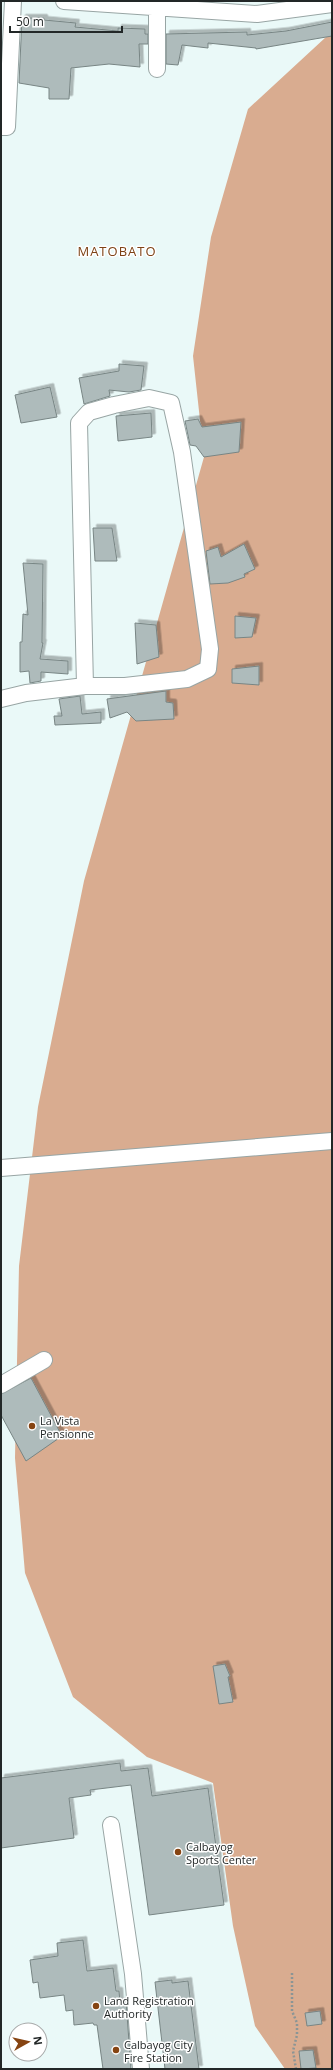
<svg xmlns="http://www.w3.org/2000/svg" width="333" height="2070" viewBox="0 0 333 2070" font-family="'Open Sans',sans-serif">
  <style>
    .forest { fill: #d9ac90 }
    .building { fill: #aebbbb; stroke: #788584; filter: url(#shadow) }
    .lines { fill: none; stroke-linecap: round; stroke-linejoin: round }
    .street-casing { stroke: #98a5a4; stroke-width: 18 }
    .path { stroke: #8b9595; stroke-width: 2.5; stroke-dasharray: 2 2; stroke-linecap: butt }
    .street { stroke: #fff; stroke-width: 16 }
    .poi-dot { fill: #864412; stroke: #fff; stroke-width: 1.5 }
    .labels { text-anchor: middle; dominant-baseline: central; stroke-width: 3; stroke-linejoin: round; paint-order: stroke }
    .poi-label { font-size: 11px; fill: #222727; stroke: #fff; text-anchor: start }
    .quarter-label { font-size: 13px; letter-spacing: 1px; fill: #7e4215; stroke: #fff }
  </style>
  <defs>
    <filter id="shadow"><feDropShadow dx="3.5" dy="-3.5" stdDeviation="0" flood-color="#0004"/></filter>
  </defs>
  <rect width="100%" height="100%" fill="#eaf9f8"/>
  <!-- forest -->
  <path class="forest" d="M332 35V2069H285L255 2026 233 1926 213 1783 147 1757 73 1697 25 1573 15 1458 19 1266 38 1107 84 881 204 457 193 356 211 237 248 109 326 37Z"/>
  <!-- building -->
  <path class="building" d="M22 18H44V20L76 23 75 27 118 31V28L145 29V34H148V44H139L140 67 109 64 71 68 69 99H49V88L19 83Z
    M332 22V36L256 49V48L208 43V48L182 45 178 65 166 64V34L247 32V35L286 31Z
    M119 364 144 366 141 390 129 392 109 390 110 396 84 404 79 378 119 371Z
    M50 387 57 417 21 423 15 395Z
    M151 413 152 437 118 441 116 416Z
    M198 419 202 427 241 422 239 452 204 457 196 446 190 445 185 421Z
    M93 528H112L117 561H95Z
    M244 544 255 569 244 574 245 577 228 583 210 584 206 551 218 547 221 557Z
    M23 563 43 564 42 643H43L40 659 68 661V674L41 672V681L30 683 29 671 20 672V642H22L23 614 28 615Z
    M235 616 256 618 252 637 235 638Z
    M135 623 156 625 159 657 137 664Z
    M259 666V685L232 683V669Z
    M166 691V702L173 703 174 719 136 721 127 712 110 718 107 699Z
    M80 696 82 714 101 712V723L55 725 54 716H62L59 699Z
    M31 1378 62 1436 26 1461 1 1415V1394Z
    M225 1664 230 1676 228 1677 233 1702 219 1704 213 1666Z
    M120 1763 121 1771 148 1768 152 1796 208 1788 224 1905 149 1915 131 1785 90 1790 91 1795 69 1798 74 1838 1 1848V1778Z
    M83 1940 87 1971 113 1968 116 1991H119L120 2002 126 2001 131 2069H103L97 2025H94L93 2023 74 2025 73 2010 66 2011 64 1995 40 1998 38 1982 33 1983 30 1960 58 1956 57 1943Z
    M172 1980V1983L188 1981 199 2069H165L155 1982Z
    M320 2011 322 2024 307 2026 305 2013Z
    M313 2050 316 2068 301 2069 299 2051Z"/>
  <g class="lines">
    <!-- street casing -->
    <g class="street-casing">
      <path id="street" d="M64 1 257 14 332 4
        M157 69V1
        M1 127H7L13 1
        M1 699 26 693 85 686H125L187 679 208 669 210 649 182 452 171 403 149 398 114 405 89 412 79 423 85 686
        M1 1168 332 1141
        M1 1385 44 1360
        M111 1825 133 1974 141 2069"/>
    </g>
    <!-- path -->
    <path class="path" d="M292 1973V2011L297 2023V2035L293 2051 296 2069"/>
    <!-- street -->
    <use href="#street" class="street"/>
  </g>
  <!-- markers -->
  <g class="poi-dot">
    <circle cx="32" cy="1426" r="4"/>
    <circle cx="178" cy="1852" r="4"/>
    <circle cx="96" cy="2006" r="4"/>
    <circle cx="116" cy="2050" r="4"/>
  </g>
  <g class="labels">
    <!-- poi labels -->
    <g class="poi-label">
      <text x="40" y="1420">La Vista<tspan x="40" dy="13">Pensionne</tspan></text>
      <text x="186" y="1846">Calbayog<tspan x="186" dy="13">Sports Center</tspan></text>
      <text x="104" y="2000">Land Registration<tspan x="104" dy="13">Authority</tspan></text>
      <text x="124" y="2044">Calbayog City<tspan x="124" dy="13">Fire Station</tspan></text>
    </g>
    <!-- quarter labels -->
    <g class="quarter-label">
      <text x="117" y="251">MATOBATO</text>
    </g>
  </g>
  <!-- border -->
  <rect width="333" height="2070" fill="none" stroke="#222727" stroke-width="4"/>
  <!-- north arrow -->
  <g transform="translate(28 2042) rotate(82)"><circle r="19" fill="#ffffff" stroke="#a7a9a9"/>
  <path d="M0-3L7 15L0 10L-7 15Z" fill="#864412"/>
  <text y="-6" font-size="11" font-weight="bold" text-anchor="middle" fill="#222727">N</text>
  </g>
  <!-- scale -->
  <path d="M10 26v6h112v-6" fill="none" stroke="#222727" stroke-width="2"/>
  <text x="16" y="26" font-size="12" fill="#222727" stroke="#ffffff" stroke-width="3" paint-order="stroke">50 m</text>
</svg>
